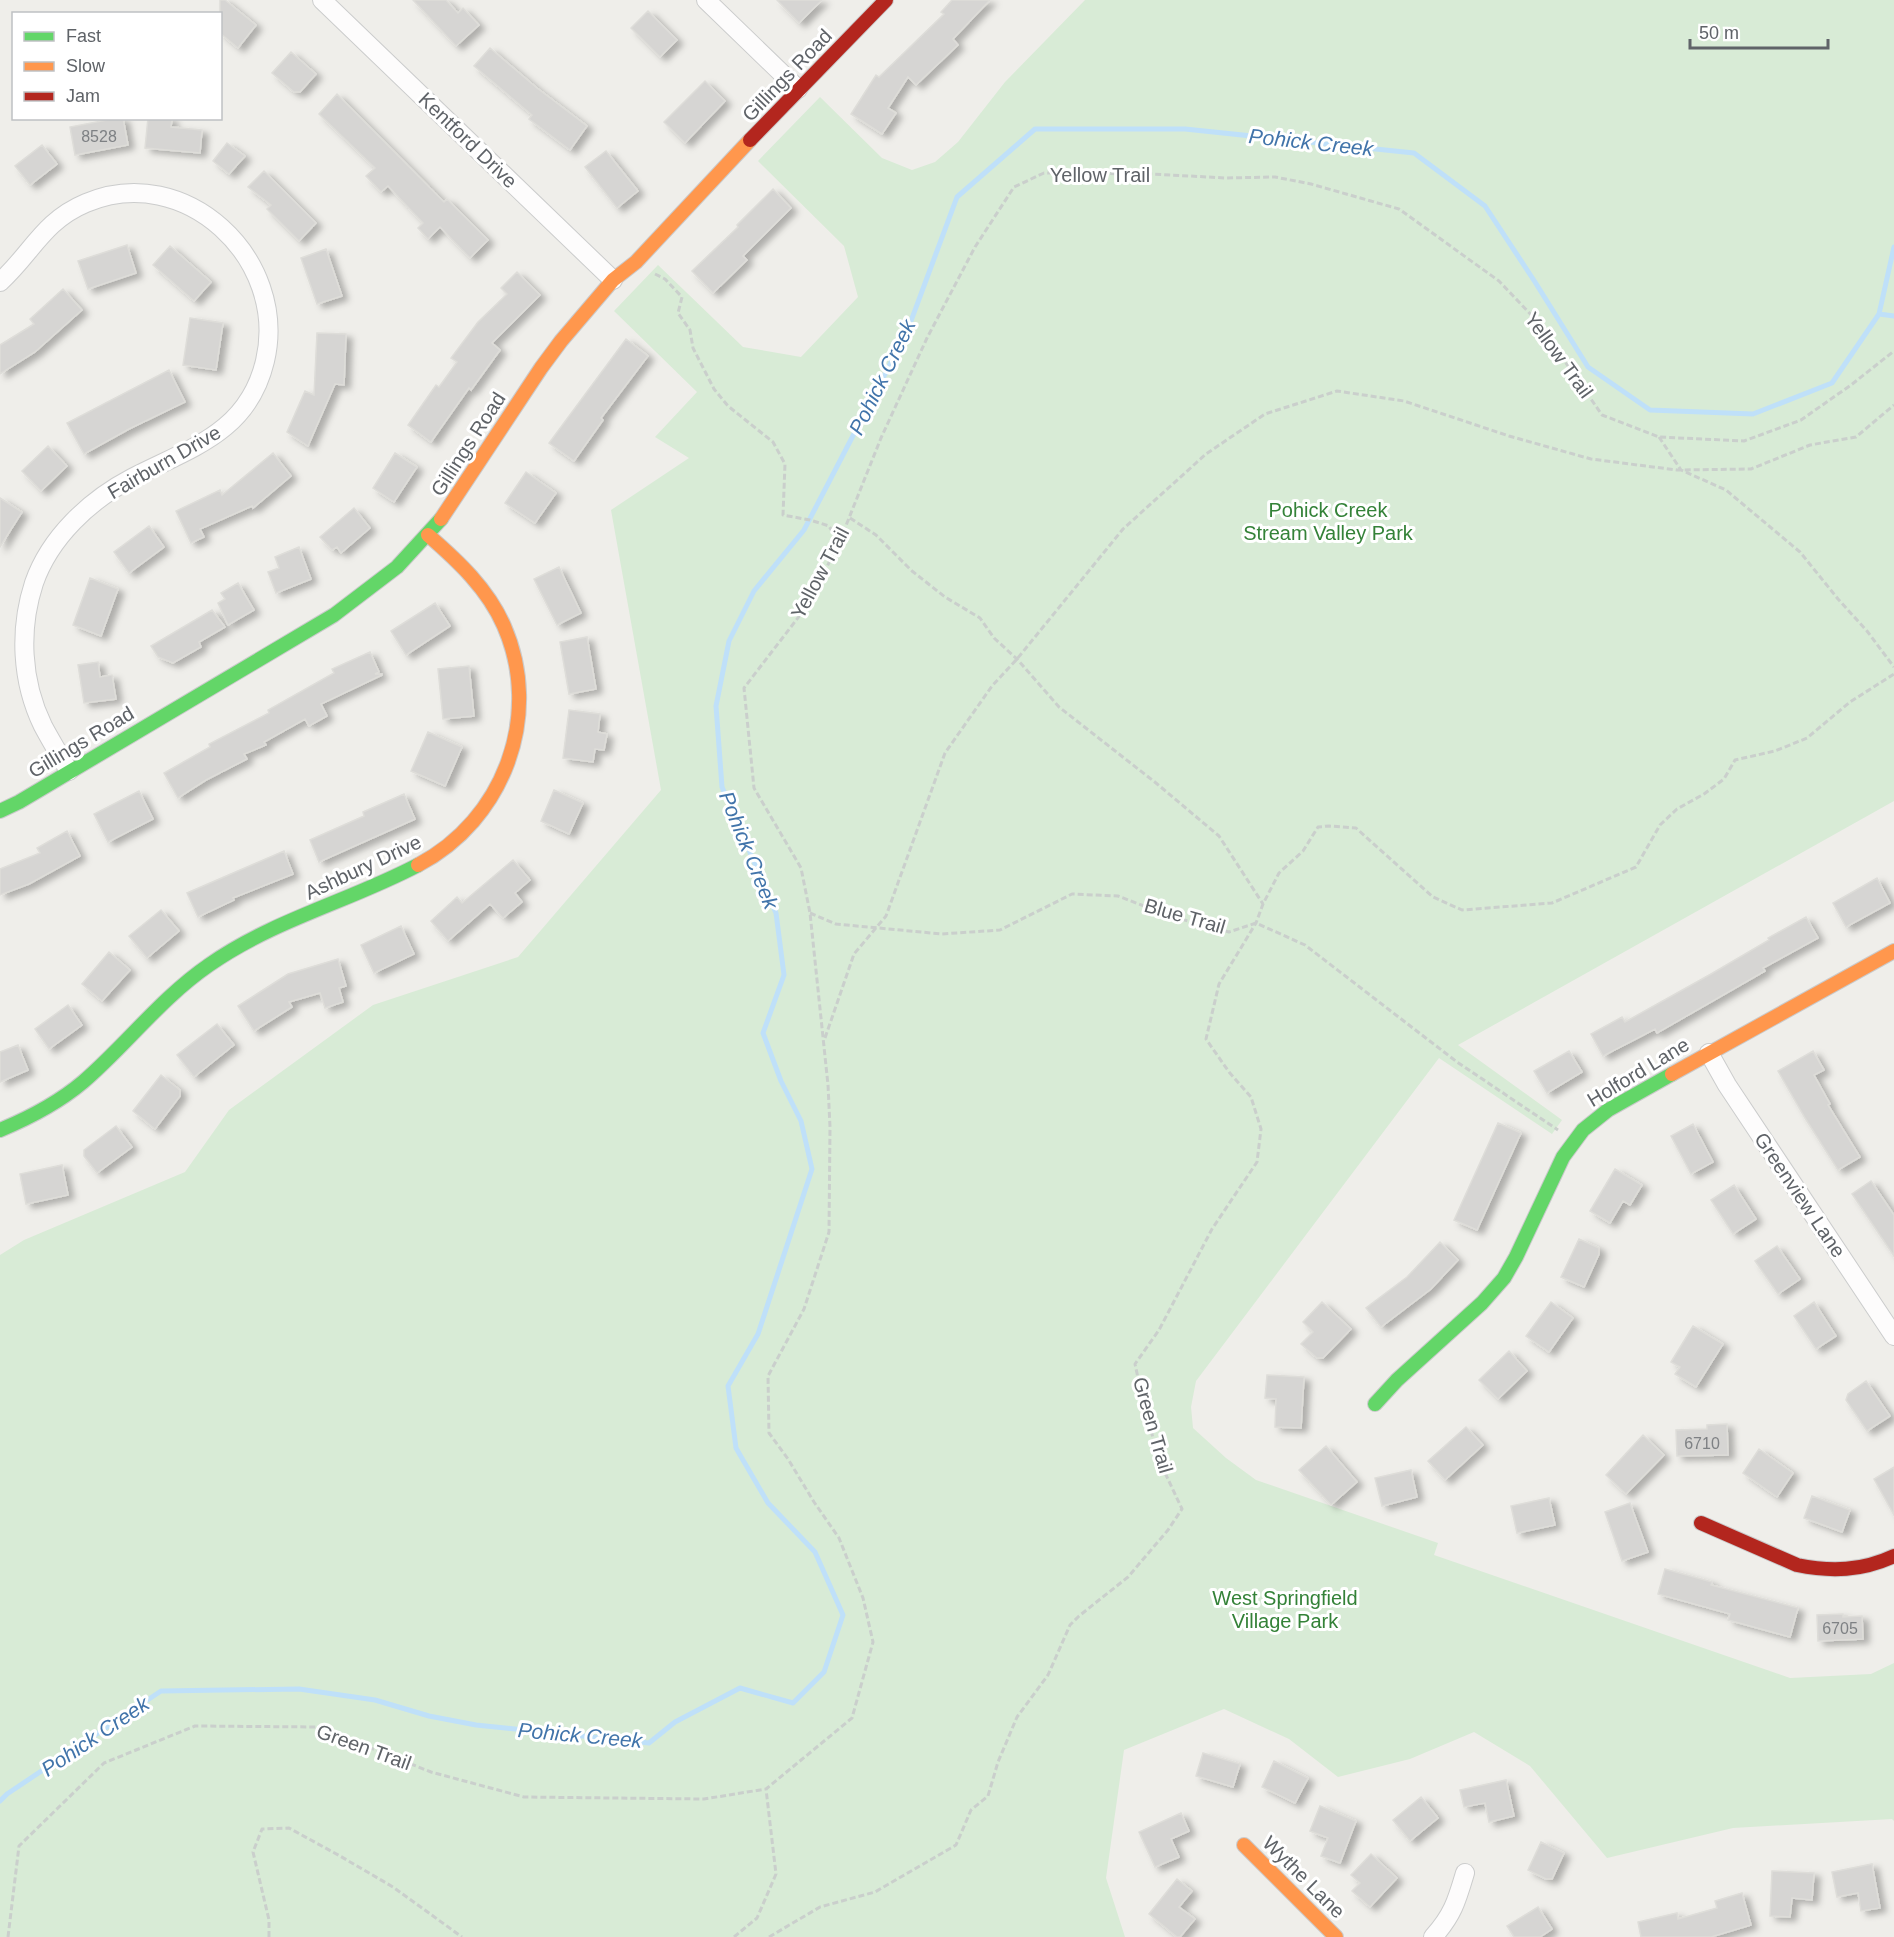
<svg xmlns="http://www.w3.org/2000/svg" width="1894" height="1937" viewBox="0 0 1894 1937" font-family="Helvetica,sans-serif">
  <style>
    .green { fill: #d8ebd6 }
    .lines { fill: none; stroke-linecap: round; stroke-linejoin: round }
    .stream { stroke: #bfe0f9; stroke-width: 5 }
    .building { fill: #d6d5d3; stroke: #deddd9; stroke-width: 1.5; filter: url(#shadow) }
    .street-casing { stroke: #cbcccc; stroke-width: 20 }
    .fast-casing { stroke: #cacacb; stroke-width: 16 }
    .slow-casing { stroke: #cacacb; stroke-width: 16 }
    .jam-casing { stroke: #cacacb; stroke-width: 16 }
    .path { stroke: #cacfcc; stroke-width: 3; stroke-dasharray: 6 3; stroke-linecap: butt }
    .street { stroke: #fdfcfc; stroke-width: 18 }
    .fast { stroke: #63d668; stroke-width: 14 }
    .slow { stroke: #ff974d; stroke-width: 14 }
    .jam { stroke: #b3261e; stroke-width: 14 }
    .labels { text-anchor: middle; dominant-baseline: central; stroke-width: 6; stroke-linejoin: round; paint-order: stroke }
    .number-label { font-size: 16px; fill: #7e8184 }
    .street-label { font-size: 20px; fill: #5f6368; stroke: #fff }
    .park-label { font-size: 20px; fill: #348238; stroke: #fff }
    .water-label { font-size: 21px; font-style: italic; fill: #4174aa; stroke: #fff }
  </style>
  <defs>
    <filter id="shadow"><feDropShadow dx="6" dy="4" stdDeviation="3" flood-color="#0004"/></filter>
  </defs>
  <rect width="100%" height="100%" fill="#efeeea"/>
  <!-- green -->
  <path class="green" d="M1085 0H1894V801L1458 1045 1562 1120 1552 1134 1439 1058 1196 1381 1191 1407 1193 1428 1226 1458 1256 1480 1438 1543 1434 1555 1790 1678 1871 1674 1894 1663V1821L1892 1819 1733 1828 1607 1858 1530 1766 1474 1732 1410 1759 1338 1777 1289 1739 1224 1709 1124 1750 1106 1878 1125 1937H0V1255L24 1240 185 1172 229 1110 373 1005 518 957 661 790 611 510 689 458 655 437 697 392 614 311 658 265 743 347 801 357 858 297 844 246 758 161 820 97 882 158 912 170 935 162 958 142 1005 82Z"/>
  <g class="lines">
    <!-- stream -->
    <path class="stream" d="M1879 314 1894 316
      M0 1801 7 1794 161 1691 299 1689 375 1700 429 1716 476 1725 649 1743 675 1722 740 1688 793 1703 824 1672 843 1615 815 1552 768 1503 736 1448 728 1386 758 1334 812 1169 801 1121 781 1081 763 1033 784 975 776 913 722 787 716 706 729 641 754 591 804 530 883 378 908 329 957 197 1035 129H1185L1414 153 1485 206 1535 282 1588 367 1650 410 1753 414 1832 383 1879 314 1894 247"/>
  </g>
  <!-- building -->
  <path class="building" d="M220 0H225L256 25 238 48 220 33Z
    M413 0H446L458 13 463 8 479 25 456 46Z
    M777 0H822L799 23Z
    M952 0H990L953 39 958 45 916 85 908 77 888 108 896 113 882 134 851 114 876 75 879 77 944 14 941 12Z
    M648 11 677 40 660 57 631 28Z
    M490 48 537 88 587 126 570 150 529 119 532 115 474 66Z
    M291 52 316 74 300 92H294L272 73Z
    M705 81 725 101 685 143 664 122Z
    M337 94 444 202 447 199 488 240 470 258 440 227 428 239 418 228 423 223 388 186 381 192 366 176 375 168 319 114Z
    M117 118H123L128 145 75 155 70 127Z
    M148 118H172L171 127 202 130 200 153 145 148Z
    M227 143 245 156 229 174 213 161Z
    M42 145 57 164 30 185 15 166Z
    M606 151 638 191 617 208 585 167Z
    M264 171 316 223 299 241 267 209 271 205 248 187Z
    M773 189 791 208 743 256 747 260 713 293 692 271 738 227 737 225Z
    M127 245 136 273 88 289 78 261Z
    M170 246 211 282 194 301 153 265Z
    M326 249 342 296 317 304 301 258Z
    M517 272 540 295 492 343 500 350 471 390 469 388 431 442 408 425 436 385 439 387 457 362 451 358 478 322 507 294 501 288Z
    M63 289 82 310 35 352 0 374V345L34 324 30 319Z
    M190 318 223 323 216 370 183 365Z
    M317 333 346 334 344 385 335 384 308 446 287 432 305 391 314 395Z
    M626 339 648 356 601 418 603 420 574 461 549 443Z
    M169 370 185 402 129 429 84 454 67 423Z
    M48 446 67 466 41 491 22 471Z
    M273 453 291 476 253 508 252 506 200 529 204 537 191 543 176 511 220 490 222 495Z
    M395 453 417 467 394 502 373 488Z
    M526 472 556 493 535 523 505 503Z
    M0 498 22 512 0 547Z
    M354 508 370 528 341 553 337 547 332 550 320 537Z
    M149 526 164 547 129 573 114 552Z
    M299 547 311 579 276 593 268 572 279 568 275 557Z
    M559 567 581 613 557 625 534 579Z
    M90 578 118 589 101 636 73 625Z
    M238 583 254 610 228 625 218 603 225 599 221 593Z
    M435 603 450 626 406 655 391 631Z
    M212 610 225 627 199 642 201 647 173 663 158 657 151 646Z
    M587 637 596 689 569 694 560 642Z
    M370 652 379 672 375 674H382V675L321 704 327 716 309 726 305 719 264 742 266 745 244 754 247 759 206 780 178 798 164 773 210 747 209 744 269 713 268 710 334 673 332 669Z
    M98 662 100 677 112 675 116 699 84 703 78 665Z
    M469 666 474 716 443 719 438 669Z
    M569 710 600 714 598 732 607 734 604 750 595 749 593 762 563 758Z
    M428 732 462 747 445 786 411 771Z
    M554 790 583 803 569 834 541 821Z
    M139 791 153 819 108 842 94 814Z
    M404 794 415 819 319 862 310 840 364 816 363 812Z
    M67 831 80 856 29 884 0 895V869L40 853 37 848Z
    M284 851 293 874 233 898 234 900 198 917 187 893Z
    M513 860 530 880 515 893 522 902 503 918 490 904 448 941 431 921 457 897 462 903Z
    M1877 878 1890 903 1846 927 1833 903Z
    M161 910 179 931 147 958 129 936Z
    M1806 917 1818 938 1763 968 1765 971 1657 1033 1655 1029 1603 1056 1591 1034 1622 1017 1625 1022 1711 974 1769 940 1768 938Z
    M401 926 414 954 374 973 361 945Z
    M109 952 130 970 102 1001 82 984Z
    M338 959 346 986 339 988 343 1002 325 1008 320 993 289 1002 292 1007 254 1031 238 1006 288 974Z
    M68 1005 82 1025 49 1049 35 1029Z
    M217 1024 234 1045 194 1077 177 1055Z
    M18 1045 28 1070 0 1082V1052Z
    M1569 1051 1582 1072 1547 1093 1534 1071Z
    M1813 1051 1824 1070 1814 1075 1830 1104 1828 1105 1860 1157 1838 1170 1805 1118 1778 1071Z
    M161 1075 180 1090V1096L155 1129 133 1111Z
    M1498 1123 1521 1133 1477 1230 1454 1220Z
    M1693 1124 1713 1162 1691 1174 1671 1136Z
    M116 1126 132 1147 97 1173 84 1156V1150Z
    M62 1165 68 1195 26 1204 20 1174Z
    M1615 1169 1642 1185 1630 1205 1623 1201 1610 1223 1590 1211Z
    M1871 1181 1894 1215V1256L1852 1194Z
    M1734 1185 1756 1219 1733 1234 1711 1200Z
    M1579 1239 1599 1248V1254L1584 1287 1561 1277Z
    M1440 1242 1458 1260 1431 1289 1381 1327 1366 1308 1407 1277Z
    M1777 1246 1800 1279 1778 1294 1755 1261Z
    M1322 1302 1351 1329 1323 1358H1317L1301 1344 1313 1332 1303 1322Z
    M1551 1302 1573 1318 1549 1352 1526 1336Z
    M1814 1302 1836 1336 1816 1349 1794 1316Z
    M1693 1326 1723 1344 1696 1387 1675 1374 1680 1367 1671 1362Z
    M1509 1351 1527 1371 1498 1399 1479 1380Z
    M1267 1375 1304 1377 1301 1428 1275 1427 1276 1399 1265 1398Z
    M1866 1381 1890 1416 1867 1431 1846 1400 1848 1394Z
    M1727 1424 1728 1455 1677 1456 1676 1430 1707 1429V1425Z
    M1466 1427 1483 1445 1445 1480 1428 1461Z
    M1643 1435 1664 1455 1626 1494 1606 1475Z
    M1326 1446 1357 1482 1331 1505 1299 1470Z
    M1759 1449 1793 1473 1777 1497 1743 1473Z
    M1894 1467V1515L1874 1479Z
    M1411 1470 1417 1497 1382 1506 1375 1478Z
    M1812 1496 1850 1510 1842 1532 1804 1518Z
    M1549 1498 1555 1525 1517 1533 1511 1506Z
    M1630 1503 1648 1552 1622 1561 1605 1512Z
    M1665 1569 1712 1582 1711 1585 1798 1608 1790 1637 1728 1620 1730 1614 1658 1594Z
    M1843 1614V1617L1862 1616 1863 1639 1818 1641 1817 1615Z
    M1203 1753 1240 1764 1233 1787 1196 1776Z
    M1274 1761 1308 1778 1295 1803 1262 1787Z
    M1506 1780 1514 1816 1489 1822 1485 1803 1464 1807 1460 1790Z
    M1421 1797 1438 1818 1410 1841 1393 1820Z
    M1320 1806 1356 1821 1340 1863 1321 1856 1328 1838 1310 1831Z
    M1181 1813 1189 1831 1171 1839 1179 1857 1155 1867 1139 1832Z
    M1541 1842 1564 1853 1552 1879H1546L1528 1870Z
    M1371 1854 1397 1878 1370 1907 1352 1891 1360 1883 1351 1875Z
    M1872 1864 1880 1908 1861 1911 1858 1893 1837 1897 1832 1872Z
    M1772 1871 1814 1873 1812 1900 1792 1898 1790 1917 1770 1916Z
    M1177 1879 1192 1891 1179 1907 1195 1919 1180 1937H1177L1149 1914Z
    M1742 1893 1751 1925 1711 1937H1641L1638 1922 1677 1913 1678 1919 1717 1908 1715 1901Z
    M1538 1907 1552 1929 1540 1937H1514L1507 1926Z"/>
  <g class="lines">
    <!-- street casing -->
    <g class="street-casing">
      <path id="street" d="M322 0 613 280
        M706 0 798 89
        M0 282C32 253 43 221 86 203 185 161 289 259 265 361 248 433 190 448 132 478 90 500 50 537 34 583 19 629 21 681 43 726 51 741 60 756 69 771
        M1709 1053 1727 1085 1894 1336
        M1433 1937C1453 1915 1457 1900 1465 1873"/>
    </g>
    <!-- fast casing -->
    <g class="fast-casing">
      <path id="fast" d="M0 811 19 802 334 615 397 567 441 519
        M0 1130C29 1118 58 1103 83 1082 126 1045 161 998 209 965 273 920 350 901 418 865
        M1375 1404 1397 1380 1482 1303 1504 1278 1516 1257 1563 1157 1583 1130 1608 1110 1672 1074"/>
    </g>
    <!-- slow casing -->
    <g class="slow-casing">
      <path id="slow" d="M441 519 541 368 561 341 613 280 636 262 750 140
        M418 865C504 820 543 715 504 626 488 589 458 561 428 535
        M1672 1074 1894 951
        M1244 1845 1336 1937"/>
    </g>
    <!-- jam casing -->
    <g class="jam-casing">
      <path id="jam" d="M750 140 886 0
        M1701 1523 1797 1565C1831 1572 1862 1571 1894 1556"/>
    </g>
    <!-- path -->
    <path class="path" d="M655 274 665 279 682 297 678 313 690 330 693 348 714 389 728 406 773 442 785 464 783 515 810 520 829 526 839 543
      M1659 437 1681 470 1726 490 1800 552 1838 599 1867 631 1894 667
      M850 518 876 535 912 571 945 597 980 618 994 638 1017 659 1059 707 1156 783 1219 836 1263 904
      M810 913 836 924 942 934 1000 930 1072 894 1118 896 1170 916 1229 932 1256 923 1305 945 1457 1062 1558 1130
      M825 1038 854 954 886 916 945 753 992 686 1017 659 1123 529 1206 454 1265 414 1337 391 1404 401 1509 436 1591 459 1677 470 1751 469 1810 445 1856 437 1894 405
      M8 1937 19 1846 104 1763 195 1726 318 1727 431 1772 524 1797 704 1799 766 1789 852 1718 873 1642 863 1598 839 1538 814 1502 788 1459 769 1433 768 1376 804 1309 829 1232 830 1127 828 1085 810 913 801 868 754 788 744 688 807 606 839 543 881 438 927 338 975 247 1014 187 1044 173 1152 174 1226 178 1275 177 1311 184 1399 209 1499 281 1537 321 1602 415 1659 437 1744 441 1801 420 1851 385 1894 351
      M269 1937V1920L253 1852 262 1829 289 1828 340 1856 393 1887 462 1937
      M734 1937 757 1918 776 1874 766 1789
      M769 1937 820 1907 875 1892 956 1845 971 1810 988 1796 998 1762 1017 1717 1048 1675 1070 1625 1079 1616 1128 1577 1168 1530 1182 1509 1159 1460 1143 1401 1135 1364 1159 1330 1212 1229 1257 1162 1261 1129 1251 1097 1229 1072 1206 1039 1219 984 1256 923 1263 904 1279 873 1303 851 1318 827 1329 826 1356 828 1433 897 1462 910 1552 903 1636 867 1660 825 1677 809 1704 794 1724 779 1735 760 1775 751 1807 738 1850 702 1894 674"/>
    <!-- street -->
    <use href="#street" class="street"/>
    <!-- fast -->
    <use href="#fast" class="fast"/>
    <!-- slow -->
    <use href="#slow" class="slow"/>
    <!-- jam -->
    <use href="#jam" class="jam"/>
  </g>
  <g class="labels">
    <!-- number labels -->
    <g class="number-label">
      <text x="99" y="136">8528</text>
      <text x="1702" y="1443">6710</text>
      <text x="1840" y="1628">6705</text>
    </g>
    <!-- street labels -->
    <g class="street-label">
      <text transform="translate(787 75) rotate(-46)">Gillings Road</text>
      <text transform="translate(468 140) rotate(44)">Kentford Drive</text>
      <text x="1100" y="175">Yellow Trail</text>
      <text transform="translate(1559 355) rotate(54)">Yellow Trail</text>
      <text transform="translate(468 444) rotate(-57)">Gillings Road</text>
      <text transform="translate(164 462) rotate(-30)">Fairburn Drive</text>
      <text transform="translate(820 573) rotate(-62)">Yellow Trail</text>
      <text transform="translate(81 742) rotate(-31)">Gillings Road</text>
      <text transform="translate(363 867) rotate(-25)">Ashbury Drive</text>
      <text transform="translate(1185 916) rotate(16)">Blue Trail</text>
      <text transform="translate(1638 1072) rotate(-31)">Holford Lane</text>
      <text transform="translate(1800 1195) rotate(56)">Greenview Lane</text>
      <text transform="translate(1153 1425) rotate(74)">Green Trail</text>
      <text transform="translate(364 1747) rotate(20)">Green Trail</text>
      <text transform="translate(1304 1877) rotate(45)">Wythe Lane</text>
    </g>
    <!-- park labels -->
    <g class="park-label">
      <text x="1328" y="510">Pohick Creek<tspan x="1328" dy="23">Stream Valley Park</tspan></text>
      <text x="1285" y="1598">West Springfield<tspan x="1285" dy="23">Village Park</tspan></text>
    </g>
    <!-- water labels -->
    <g class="water-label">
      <text transform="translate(1311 142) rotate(6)">Pohick Creek</text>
      <text transform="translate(882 377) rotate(-64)">Pohick Creek</text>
      <text transform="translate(749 850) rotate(68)">Pohick Creek</text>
      <text transform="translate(580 1735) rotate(5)">Pohick Creek</text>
      <text transform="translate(95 1736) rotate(-34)">Pohick Creek</text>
    </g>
  </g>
  <!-- legend -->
  <rect x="12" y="12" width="210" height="108" fill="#ffffff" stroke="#bfc1c3" stroke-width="1.5"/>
  <rect x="24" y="32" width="30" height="9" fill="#63d668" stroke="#bfc1c3" stroke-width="1.5"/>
  <text x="66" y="42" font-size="18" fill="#5f6368">Fast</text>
  <rect x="24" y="62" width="30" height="9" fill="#ff974d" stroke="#bfc1c3" stroke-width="1.5"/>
  <text x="66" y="72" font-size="18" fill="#5f6368">Slow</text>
  <rect x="24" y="92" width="30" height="9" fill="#b3261e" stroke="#bfc1c3" stroke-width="1.5"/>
  <text x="66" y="102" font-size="18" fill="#5f6368">Jam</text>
  <!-- scale -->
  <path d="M1690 39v9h138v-9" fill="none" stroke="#5f6368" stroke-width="3"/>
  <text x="1699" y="39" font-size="18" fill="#5f6368" stroke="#ffffff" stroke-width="4.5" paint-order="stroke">50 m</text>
</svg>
